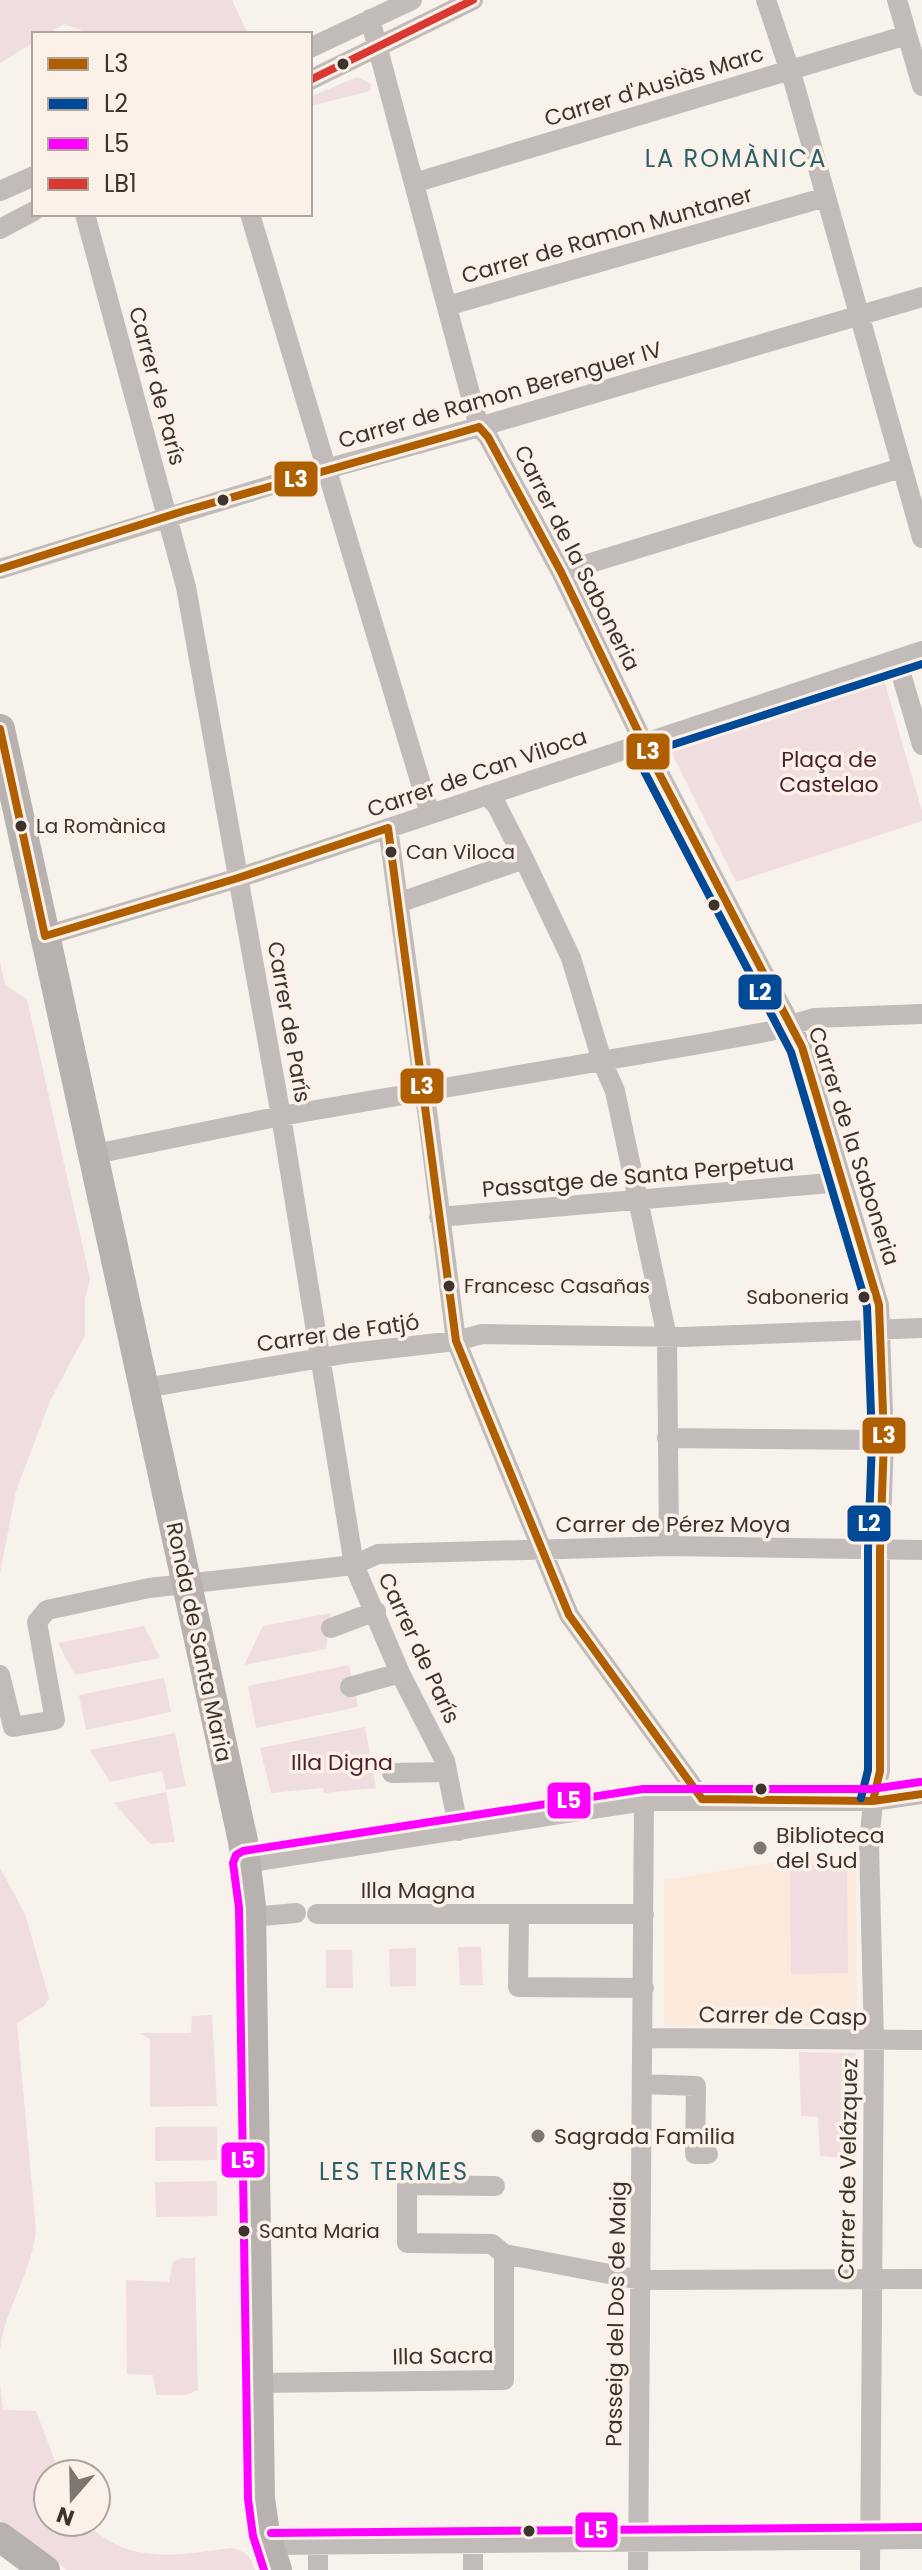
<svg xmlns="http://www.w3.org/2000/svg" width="922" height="2570" viewBox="0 0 922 2570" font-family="Poppins,sans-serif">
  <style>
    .built { fill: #fbe9dc }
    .green { fill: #f0dddf }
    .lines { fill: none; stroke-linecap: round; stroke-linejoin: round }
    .street { stroke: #c1bcba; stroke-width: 20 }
    .secondary { stroke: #b7b1af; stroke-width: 30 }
    .bus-1-casing { stroke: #fcf1e9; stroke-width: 14 }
    .bus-2-casing { stroke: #fcf1e9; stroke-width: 14 }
    .bus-3-casing { stroke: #fcf1e9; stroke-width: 14 }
    .bus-4-casing { stroke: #fcf1e9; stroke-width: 14 }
    .bus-1 { stroke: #b05f00; stroke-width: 8 }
    .bus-2 { stroke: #004996; stroke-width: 8 }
    .bus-3 { stroke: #fe00ff; stroke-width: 8 }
    .bus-4 { stroke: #da3832; stroke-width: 8 }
    .bus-dot { fill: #3f342d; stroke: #fcf1e9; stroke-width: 3 }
    .poi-dot { fill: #807670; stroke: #fcf1e9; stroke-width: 3 }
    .labels { text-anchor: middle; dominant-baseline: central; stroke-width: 7; stroke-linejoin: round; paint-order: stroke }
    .bus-label { font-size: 20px; fill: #3f342d; stroke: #fcf1e9; text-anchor: start }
    .street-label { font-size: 22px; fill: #3f342d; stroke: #fcf1e9 }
    .park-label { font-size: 22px; fill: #4d2031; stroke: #fcf1e9 }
    .poi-label { font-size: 22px; fill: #3f342d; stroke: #fcf1e9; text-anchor: start }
    .neighbourhood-label { font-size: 24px; letter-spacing: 2px; fill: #296169; stroke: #fcf1e9 }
    .line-badge { stroke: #fcf1e9; stroke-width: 3 }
    .badge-label { font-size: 22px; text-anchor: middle; font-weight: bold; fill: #fff }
  </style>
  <rect width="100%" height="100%" fill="#f8f2ed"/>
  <!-- built -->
  <path class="built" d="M830 1853 856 1855 857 2026 664 2025V1880Z"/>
  <!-- green -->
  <path class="green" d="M0 0H232L248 34H92L64 24 47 34H34V42L0 63Z
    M357 77 371 84 370 91 310 106V97Z
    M882 673 922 811V821L736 882 668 746Z
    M0 961 5 985 27 999 90 1279 85 1299V1335L50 1401 16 1491 0 1573Z
    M331 1613 326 1649 244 1665 263 1626Z
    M144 1626 160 1658 75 1675 58 1643Z
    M349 1665 358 1707 256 1728 248 1686Z
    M164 1678 171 1712 86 1730 79 1695Z
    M365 1727 376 1788 324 1793 323 1788 271 1793 260 1748Z
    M175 1733 186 1786 166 1790 162 1771 110 1782 90 1750Z
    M166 1792 175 1842 150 1844 114 1803Z
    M790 1865H847L848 1973 791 1974Z
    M0 1868 25 1914 49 1998 44 2006 17 2023 36 2230C32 2273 5 2307 0 2350Z
    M458 1947H481L483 1985H460Z
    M416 1948V1986L390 1987 389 1949Z
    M326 1950H352L353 1988H326Z
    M212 2015 217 2106 150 2107V2039L139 2033H191L192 2016Z
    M799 2052 856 2053 855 2159 820 2156 818 2117 801 2116Z
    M155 2127H217V2160L155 2161Z
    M217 2181V2216L156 2217 155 2182Z
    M182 2258H195L198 2390 186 2395H156L153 2375 127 2374 126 2280 169 2282 173 2262Z
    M0 2382 3 2410 36 2411 60 2474H48V2522H86C126 2566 179 2555 231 2548 246 2551 251 2556 255 2570H67L0 2520Z"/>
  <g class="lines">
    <!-- street -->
    <path class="street" d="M766 0 794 83 922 538
      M897 0 922 86
      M370 19 479 427 488 437 561 572 649 754 802 1047 879 1305 884 1440 880 1550V1771L873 1801 869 1845 874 2041 870 2570
      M310 48 412 0
      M310 80 473 0
      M414 183 907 35
      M0 191 34 176
      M85 214 186 587 281 1116 354 1565 400 1673 445 1761 459 1831
      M250 214 430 814
      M0 229 34 211
      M447 306 826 197
      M0 569 308 474 479 427 922 297
      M561 572 901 468
      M897 660 922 745
      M487 795 497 806 524 859 571 958 602 1061 615 1091 667 1337 669 1546
      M388 828 428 1118 456 1341 569 1615 702 1799
      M398 903 524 859
      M45 936 238 878 922 651
      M95 1154 281 1116 706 1043 771 1031 814 1018 922 1014
      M439 1217 841 1182
      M145 1388 350 1353 456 1341 482 1334 682 1337 922 1328
      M667 1438 884 1440
      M331 1628 376 1611
      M0 1675 13 1727 55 1720 37 1622 47 1610 149 1588 354 1565 378 1554 669 1546 922 1550
      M350 1687 400 1673
      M392 1773 447 1772
      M245 1863 644 1801H873L922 1794
      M317 1914H644
      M519 1915 518 1987 644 1988
      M251 1917 296 1913
      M644 2038 922 2040
      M643 2084 696 2086 695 2154H708
      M495 2186 407 2185V2243L492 2244 504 2254 641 2280 922 2279
      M258 2383 504 2380V2254
      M271 2545 922 2539
      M318 2570V2544
      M473 2570V2542
      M638 2570 644 1801"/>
    <!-- secondary -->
    <path class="secondary" d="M0 729 243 1841 251 1907 260 2499 265 2533 277 2570
      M0 2537 45 2570"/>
    <!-- bus-1 casing -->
    <g class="bus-1-casing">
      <path id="bus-1" d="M479 427 488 437 561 572 649 754 802 1047 879 1305 884 1440 880 1550V1771L873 1801
        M0 569 184 511 479 427
        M0 729 45 936
        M388 828 456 1341 569 1615 702 1799
        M45 936 238 878 388 828
        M702 1799 873 1801 922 1794"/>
    </g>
    <!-- bus-2 casing -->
    <g class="bus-2-casing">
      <path id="bus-2" d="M632 748 791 1052 867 1307 872 1440 868 1550V1770L861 1798
        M647 753 922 664"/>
    </g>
    <!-- bus-3 casing -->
    <g class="bus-3-casing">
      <path id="bus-3" d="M271 2533 922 2527
        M264 2570 253 2536 248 2499 239 1908 233 1863 236 1855 243 1851 643 1789H872L920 1782"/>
    </g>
    <!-- bus-4 casing -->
    <g class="bus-4-casing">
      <path id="bus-4" d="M310 80 473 0"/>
    </g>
    <!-- bus-1 -->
    <use href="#bus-1" class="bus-1"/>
    <!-- bus-2 -->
    <use href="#bus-2" class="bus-2"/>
    <!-- bus-3 -->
    <use href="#bus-3" class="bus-3"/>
    <!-- bus-4 -->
    <use href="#bus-4" class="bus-4"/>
  </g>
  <!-- markers -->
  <g class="bus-dot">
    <circle cx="343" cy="64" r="7"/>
    <circle cx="223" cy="500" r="7"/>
    <circle cx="21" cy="826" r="7"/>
    <circle cx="391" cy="852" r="7"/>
    <circle cx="714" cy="905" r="7"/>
    <circle cx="449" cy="1286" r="7"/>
    <circle cx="864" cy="1297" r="7"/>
    <circle cx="761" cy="1789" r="7"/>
    <circle cx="244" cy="2231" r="7"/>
    <circle cx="529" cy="2531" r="7"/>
  </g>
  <g class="poi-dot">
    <circle cx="760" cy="1848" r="8"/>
    <circle cx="538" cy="2136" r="8"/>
  </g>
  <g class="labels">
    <!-- bus labels -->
    <g class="bus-label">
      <text x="36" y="826">La Romànica</text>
      <text x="406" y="852">Can Viloca</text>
      <text x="464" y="1286">Francesc Casañas</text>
      <text x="849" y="1297" text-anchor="end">Saboneria</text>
      <text x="259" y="2231">Santa Maria</text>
    </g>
    <!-- street labels -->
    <g class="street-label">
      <text transform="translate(654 86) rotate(-17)">Carrer d'Ausiàs Marc</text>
      <text transform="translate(607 235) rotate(-16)">Carrer de Ramon Muntaner</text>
      <text transform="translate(157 386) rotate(75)">Carrer de París</text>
      <text transform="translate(500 395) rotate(-16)">Carrer de Ramon Berenguer IV</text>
      <text transform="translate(577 558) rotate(63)">Carrer de la Saboneria</text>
      <text transform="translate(477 773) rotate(-19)">Carrer de Can Viloca</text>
      <text transform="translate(289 1022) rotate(80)">Carrer de París</text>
      <text transform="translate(854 1146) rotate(72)">Carrer de la Saboneria</text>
      <text transform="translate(638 1176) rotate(-5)">Passatge de Santa Perpetua</text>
      <text transform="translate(338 1333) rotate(-8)">Carrer de Fatjó</text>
      <text x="673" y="1524">Carrer de Pérez Moya</text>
      <text transform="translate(199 1642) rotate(78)">Ronda de Santa Maria</text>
      <text transform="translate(419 1648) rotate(65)">Carrer de París</text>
      <text x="418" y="1890">Illa Magna</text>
      <text transform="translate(783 2016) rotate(1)">Carrer de Casp</text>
      <text transform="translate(848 2169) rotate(-89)">Carrer de Velázquez</text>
      <text transform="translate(616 2314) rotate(-89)">Passeig del Dos de Maig</text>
      <text transform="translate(443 2356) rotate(-1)">Illa Sacra</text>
    </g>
    <!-- park labels -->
    <g class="park-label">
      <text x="829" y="759">Plaça de<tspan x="829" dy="25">Castelao</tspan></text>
      <text x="342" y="1762">Illa Digna</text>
    </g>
    <!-- poi labels -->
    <g class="poi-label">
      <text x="776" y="1835">Biblioteca<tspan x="776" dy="25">del Sud</tspan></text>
      <text x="554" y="2136">Sagrada Familia</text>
    </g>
    <!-- neighbourhood labels -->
    <g class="neighbourhood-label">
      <text x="736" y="158">LA ROMÀNICA</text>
      <text x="394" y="2171">LES TERMES</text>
    </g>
  </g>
  <g class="line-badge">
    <rect x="273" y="460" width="46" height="38" rx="8" fill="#b05f00"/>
    <rect x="625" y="732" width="46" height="39" rx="8" fill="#b05f00"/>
    <rect x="737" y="973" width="46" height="38" rx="8" fill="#004996"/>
    <rect x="399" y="1067" width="46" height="38" rx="8" fill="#b05f00"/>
    <rect x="861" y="1416" width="46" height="39" rx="8" fill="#b05f00"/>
    <rect x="846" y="1504" width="46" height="39" rx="8" fill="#004996"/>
    <rect x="546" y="1781" width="46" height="39" rx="8" fill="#fe00ff"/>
    <rect x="220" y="2141" width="46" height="38" rx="8" fill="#fe00ff"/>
    <rect x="574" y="2511" width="45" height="38" rx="8" fill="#fe00ff"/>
  </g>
  <g class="badge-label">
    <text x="296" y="487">L3</text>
    <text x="648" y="759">L3</text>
    <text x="760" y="1000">L2</text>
    <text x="422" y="1094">L3</text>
    <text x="884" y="1443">L3</text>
    <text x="869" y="1531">L2</text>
    <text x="569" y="1808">L5</text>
    <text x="243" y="2168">L5</text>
    <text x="596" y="2538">L5</text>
  </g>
  <!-- legend -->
  <rect x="32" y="32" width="280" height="184" fill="#fcf1e9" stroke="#b0a59e" stroke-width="2"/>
  <rect x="48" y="58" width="40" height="12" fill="#b05f00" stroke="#b0a59e" stroke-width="2"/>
  <text x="104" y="72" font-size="24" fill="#3f342d">L3</text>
  <rect x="48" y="98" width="40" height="12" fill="#004996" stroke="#b0a59e" stroke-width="2"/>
  <text x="104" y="112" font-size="24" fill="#3f342d">L2</text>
  <rect x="48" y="138" width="40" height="12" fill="#fe00ff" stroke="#b0a59e" stroke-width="2"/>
  <text x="104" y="152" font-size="24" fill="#3f342d">L5</text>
  <rect x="48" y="178" width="40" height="12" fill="#da3832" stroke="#b0a59e" stroke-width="2"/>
  <text x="104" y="192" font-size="24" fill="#3f342d">LB1</text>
  <!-- north arrow -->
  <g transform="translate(72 2498) rotate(200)"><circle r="38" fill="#fcf1e9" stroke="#b0a59e" stroke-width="2"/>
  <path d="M0-6L14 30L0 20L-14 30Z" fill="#807670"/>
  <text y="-12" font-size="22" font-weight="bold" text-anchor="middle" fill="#3f342d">N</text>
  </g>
</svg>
